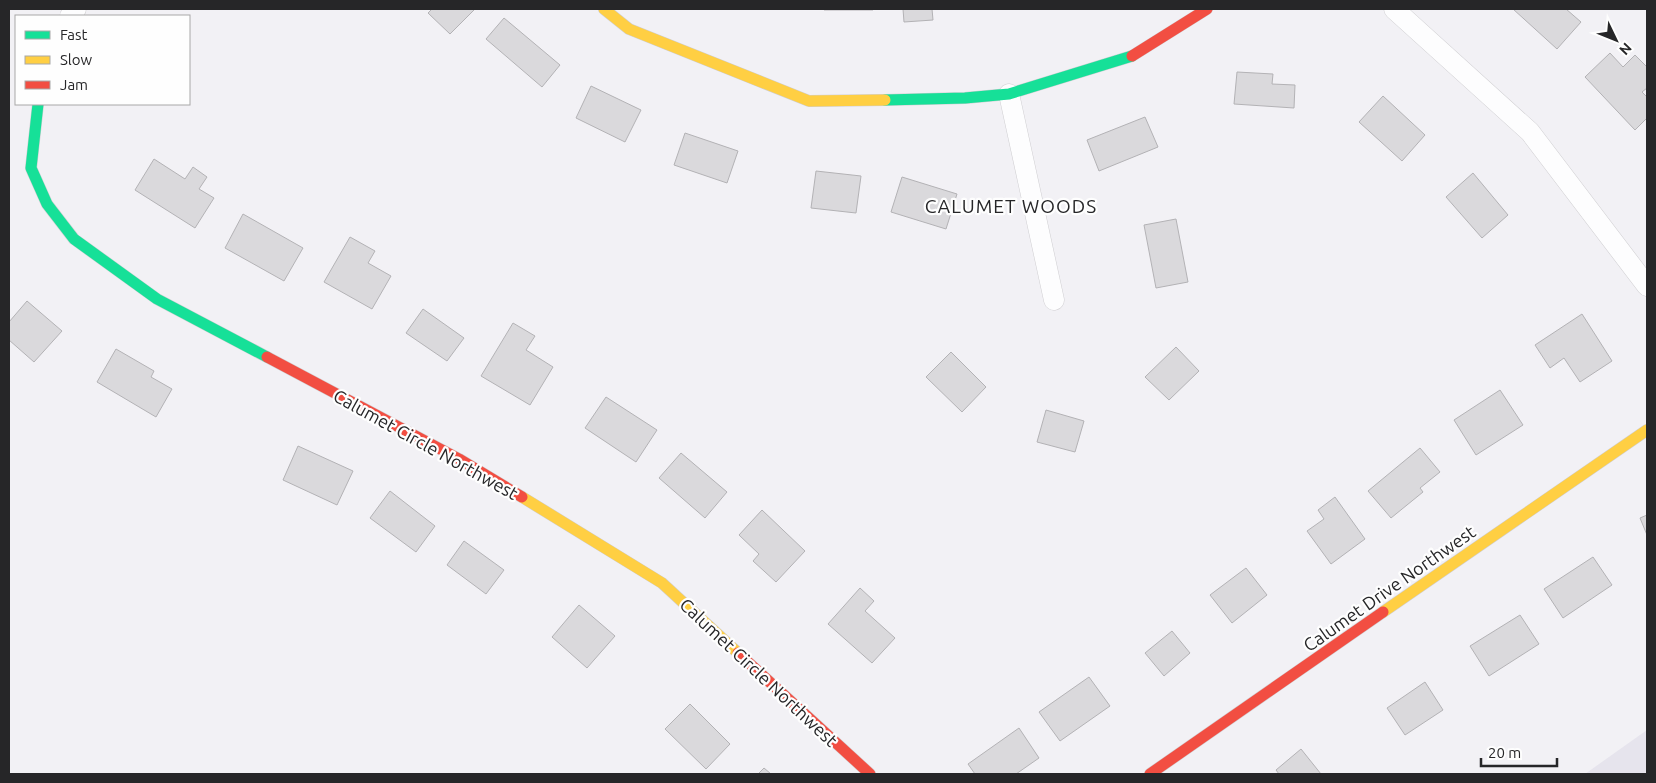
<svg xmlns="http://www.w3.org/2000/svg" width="1656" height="783" viewBox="0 0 1656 783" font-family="Ubuntu,sans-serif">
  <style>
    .built { fill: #e6e4ed }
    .building { fill: #dad9dc; stroke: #b3b2b5 }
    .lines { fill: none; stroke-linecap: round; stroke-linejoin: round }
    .street-casing { stroke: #cfced1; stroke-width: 21 }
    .fast-casing { stroke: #cfced1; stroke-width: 12 }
    .slow-casing { stroke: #cfced1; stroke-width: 12 }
    .jam-casing { stroke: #cfced1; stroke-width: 12 }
    .street { stroke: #fdfdfe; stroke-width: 20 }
    .fast { stroke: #16e098; stroke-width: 11 }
    .slow { stroke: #ffcf43; stroke-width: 11 }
    .jam { stroke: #f24e42; stroke-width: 11 }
    .labels { text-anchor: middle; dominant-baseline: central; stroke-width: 4.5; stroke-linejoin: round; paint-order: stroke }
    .street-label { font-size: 18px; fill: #262628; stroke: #fefefe }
    .neighbourhood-label { font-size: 19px; letter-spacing: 1px; fill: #262628; stroke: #fefefe }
  </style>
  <rect width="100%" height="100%" fill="#f2f1f5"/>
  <!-- built -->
  <path class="built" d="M1647 730V774H1585Z"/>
  <!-- building -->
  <path class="building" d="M432 9H475L450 34 428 13Z
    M824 9H873V10H824Z
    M903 9H932L933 20 904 22Z
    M1513 9H1566L1581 22 1557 49Z
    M504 18 560 65 542 87 486 39Z
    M1610 53 1623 67 1635 55 1647 67V88L1642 92 1647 97V118L1635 130 1585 77Z
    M1237 72 1273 74 1272 84 1295 85 1294 108 1234 104Z
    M591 86 641 110 625 142 576 118Z
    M1383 96 1425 135 1402 161 1359 122Z
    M1145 117 1158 147 1099 171 1087 140Z
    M685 133 738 151 727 183 674 165Z
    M154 159 185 179 193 167 207 177 199 189 214 198 195 228 135 190Z
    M816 171 861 176 856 213 811 208Z
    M1473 173 1508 215 1482 238 1446 197Z
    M902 177 957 194 946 229 891 212Z
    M243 214 303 248 284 281 225 248Z
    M1176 219 1188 282 1156 288 1144 225Z
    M350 237 375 251 368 263 391 276 372 309 324 282Z
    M27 301 62 331 34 362 9 340V322Z
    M423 309 464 338 447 361 406 333Z
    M1582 314 1612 361 1580 382 1564 358 1550 368 1535 345Z
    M513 323 535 336 526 350 553 367 530 405 481 376Z
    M1176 347 1199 371 1169 400 1145 377Z
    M116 349 154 371 151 377 172 389 156 417 97 382Z
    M951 352 986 387 962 412 926 377Z
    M1500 390 1523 425 1476 455 1454 420Z
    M606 397 657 430 636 462 585 428Z
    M1046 410 1084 421 1075 452 1037 442Z
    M298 446 353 471 337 505 283 480Z
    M1420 448 1440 472 1420 488 1423 492 1391 518 1368 491Z
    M681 453 727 492 705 518 659 478Z
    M390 491 435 526 416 552 370 518Z
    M1335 497 1365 539 1331 564 1307 531 1324 519 1318 510Z
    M762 510 805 551 776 582 753 561 759 554 739 535Z
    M1647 515V535L1640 518Z
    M464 541 504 570 486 594 447 565Z
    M1593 557 1612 585 1563 618 1544 589Z
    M1246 568 1267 595 1232 623 1210 595Z
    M860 588 874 601 865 611 895 638 872 663 828 624Z
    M579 605 615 636 587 668 552 637Z
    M1520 615 1539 644 1489 676 1470 646Z
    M1172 631 1190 653 1164 676 1145 653Z
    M1089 677 1110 706 1060 741 1039 712Z
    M1425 682 1443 710 1405 735 1387 708Z
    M690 704 730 744 706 769 665 729Z
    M1019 728 1039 758 1016 774H975L968 764Z
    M1301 749 1321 774H1279L1276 770Z
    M764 768 771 774H758Z"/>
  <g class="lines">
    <!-- street casing -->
    <g class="street-casing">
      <path id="street" d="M1394 9 1530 132 1647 286
        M70 16 76 9
        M1009 94 1054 300"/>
    </g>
    <!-- fast casing -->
    <g class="fast-casing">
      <path id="fast" d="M885 100 965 98 1009 94 1132 56
        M38 104 31 168 47 204 74 239 157 299 267 357"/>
    </g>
    <!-- slow casing -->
    <g class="slow-casing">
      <path id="slow" d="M604 9 629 29 809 101 885 100
        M522 497 662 583 738 653
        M1383 612 1647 430"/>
    </g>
    <!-- jam casing -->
    <g class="jam-casing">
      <path id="jam" d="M1132 56 1207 9
        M267 357 459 459 522 497
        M738 653 870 774
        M1150 774 1383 612"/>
    </g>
    <!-- street -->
    <use href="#street" class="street"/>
    <!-- fast -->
    <use href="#fast" class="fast"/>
    <!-- slow -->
    <use href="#slow" class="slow"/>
    <!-- jam -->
    <use href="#jam" class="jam"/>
  </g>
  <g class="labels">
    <!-- street labels -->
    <g class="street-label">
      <text transform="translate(426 444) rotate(29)">Calumet Circle Northwest</text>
      <text transform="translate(1389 588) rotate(-35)">Calumet Drive Northwest</text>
      <text transform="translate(759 672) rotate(43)">Calumet Circle Northwest</text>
    </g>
    <!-- neighbourhood labels -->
    <g class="neighbourhood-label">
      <text x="1011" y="206">CALUMET WOODS</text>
    </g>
  </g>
  <!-- border -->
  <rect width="1656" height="783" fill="none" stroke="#262628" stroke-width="20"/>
  <!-- legend -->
  <rect x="15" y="15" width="175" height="90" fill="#fefefe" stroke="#a8a8a8"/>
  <rect x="25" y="31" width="25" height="8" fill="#16e098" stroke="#a8a8a8"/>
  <text x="60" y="40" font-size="15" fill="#262628">Fast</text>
  <rect x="25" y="56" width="25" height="8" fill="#ffcf43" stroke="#a8a8a8"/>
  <text x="60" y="65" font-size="15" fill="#262628">Slow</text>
  <rect x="25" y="81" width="25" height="8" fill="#f24e42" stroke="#a8a8a8"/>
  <text x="60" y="90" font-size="15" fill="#262628">Jam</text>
  <!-- north arrow -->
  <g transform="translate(1616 40) rotate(133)" stroke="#fefefe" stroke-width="4" paint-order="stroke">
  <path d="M0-4L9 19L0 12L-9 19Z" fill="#262628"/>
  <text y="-8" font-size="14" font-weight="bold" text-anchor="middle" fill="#262628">N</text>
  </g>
  <!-- scale -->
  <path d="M1481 758v8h76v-8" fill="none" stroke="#262628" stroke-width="2.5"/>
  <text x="1488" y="758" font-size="15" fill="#262628" stroke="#fefefe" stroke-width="4" paint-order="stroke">20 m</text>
</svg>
